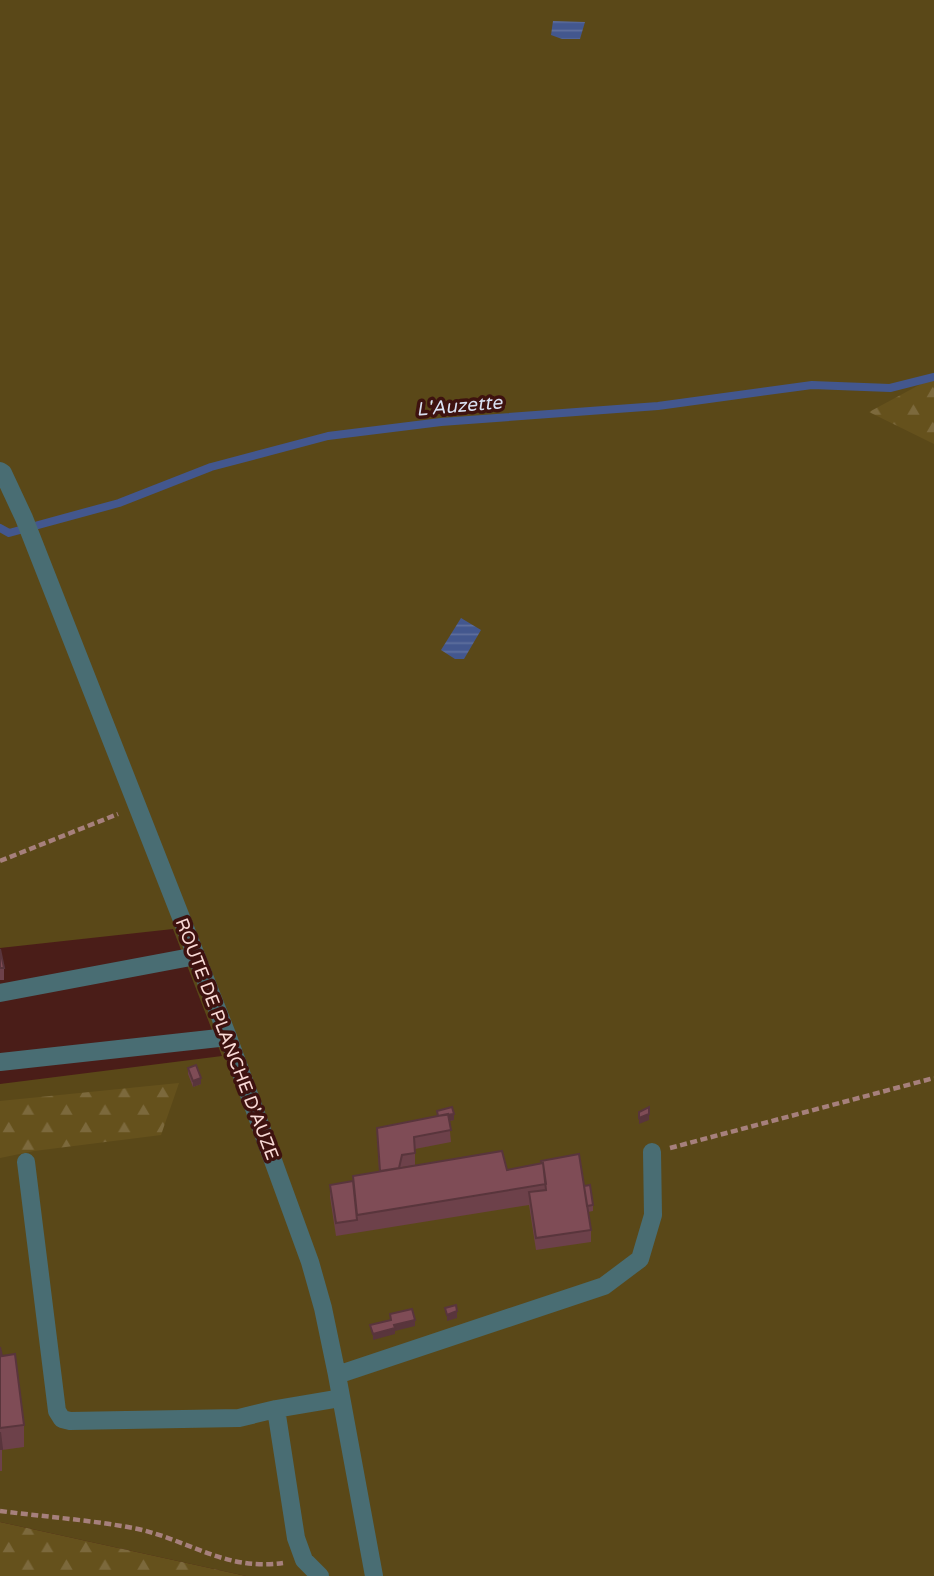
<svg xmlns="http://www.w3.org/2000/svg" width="934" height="1576" viewBox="0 0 934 1576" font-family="'Varela Round',sans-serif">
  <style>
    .green { fill: #5a4818 }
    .forest { fill: url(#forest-firs) }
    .water { fill: url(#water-rules) }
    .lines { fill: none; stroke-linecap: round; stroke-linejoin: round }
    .stream { stroke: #43578e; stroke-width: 8 }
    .path { stroke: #a6807c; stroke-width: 4.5; stroke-dasharray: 7 3.5; stroke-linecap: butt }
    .minor { stroke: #496d73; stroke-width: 18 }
    .wall { fill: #6d414a }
    .shaded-wall { fill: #59353c }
    .building { fill: #7f4c56; stroke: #59353c; stroke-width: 2 }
    .labels { text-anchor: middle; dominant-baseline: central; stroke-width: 7; stroke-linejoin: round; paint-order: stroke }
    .street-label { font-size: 18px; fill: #f9dad6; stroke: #3e120f }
    .water-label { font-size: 19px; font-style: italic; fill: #d8dff0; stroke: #3e120f }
  </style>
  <defs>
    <pattern id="forest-firs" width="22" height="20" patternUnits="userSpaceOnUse" patternTransform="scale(1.75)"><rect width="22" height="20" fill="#65511c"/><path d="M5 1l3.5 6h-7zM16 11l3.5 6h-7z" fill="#7c693c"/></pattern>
    <pattern id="water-rules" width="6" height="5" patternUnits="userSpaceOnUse" patternTransform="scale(1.75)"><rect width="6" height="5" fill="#43578e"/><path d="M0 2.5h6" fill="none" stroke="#5f6f9d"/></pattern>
  </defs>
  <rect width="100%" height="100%" fill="#4a1d18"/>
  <!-- green -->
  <path class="green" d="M0 0H934V1576H246L0 1522V1084L222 1056 173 929 0 948Z"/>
  <!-- forest -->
  <path class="forest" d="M934 377V444L869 412Z
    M179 1083 161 1135 34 1151 0 1158V1101Z
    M0 1522 246 1576H0Z"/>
  <!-- water -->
  <path class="water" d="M553 21 585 22 580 39H562L551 35Z
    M461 618 481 630 464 659H455L441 650Z"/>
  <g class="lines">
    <!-- stream -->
    <path class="stream" d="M0 528 9 533 119 503 211 467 328 436 441 422 658 406 812 385 890 388 934 377"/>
    <!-- path -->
    <path class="path" d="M0 861 118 814
      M670 1148 934 1078
      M0 1511C46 1517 93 1520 138 1529 191 1541 225 1571 283 1563"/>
    <!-- minor -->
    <path class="minor" d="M0 471 3 473 24 518 228 1037 310 1262 323 1308 337 1375 374 1576
      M0 993 196 956
      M0 1062 228 1037
      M26 1162 57 1411 62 1419 70 1421 239 1418 276 1409
      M337 1375 604 1286 640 1259 653 1215 652 1152
      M320 1576 304 1560 296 1538 276 1409 341 1398"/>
  </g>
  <!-- wall -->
  <path class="wall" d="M0 949 4 968V980H0Z
    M188 1068 201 1084 193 1087 188 1074Z
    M437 1111 454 1120 449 1121 451 1142 415 1149V1165L402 1167 401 1168 507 1170 584 1186 593 1205V1211L588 1212 591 1230V1242L536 1250 529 1205 336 1236 330 1197V1185L353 1181 379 1171 377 1128 437 1116Z
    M0 1347 2 1356 24 1425V1447L2 1450V1471H0Z"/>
  <!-- shaded-wall -->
  <path class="shaded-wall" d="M201 1078V1084L193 1087V1081Z
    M454 1114V1120L439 1123V1117Z
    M649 1114V1120L639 1124V1118Z
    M457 1311V1318L447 1321V1315Z
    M415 1320V1326L395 1331V1334L373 1340V1334L394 1325Z"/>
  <!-- building -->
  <path class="building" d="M0 949 4 968H0Z
    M196 1065 201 1078 193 1081 188 1068Z
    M452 1107 454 1114 438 1116 437 1111Z
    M649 1107V1114L639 1118V1112Z
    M448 1114 451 1130 414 1137 415 1153 402 1155 399 1168 380 1171 377 1128Z
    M502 1151 507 1170 543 1163 546 1184 357 1215 353 1176Z
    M579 1154 591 1230 536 1238 529 1192 546 1190 543 1163H542L541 1161Z
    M353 1181 357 1220 336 1223 330 1185Z
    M590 1185 593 1205 587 1206 584 1186Z
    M456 1305 457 1311 447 1315 445 1308Z
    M412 1309 415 1320 394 1325 395 1328 373 1334 370 1325 391 1320 390 1314Z
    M0 1347 2 1356 15 1354 24 1425 0 1428Z
    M0 1432 2 1449H0Z"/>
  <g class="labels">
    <!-- street labels -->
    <g class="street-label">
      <text transform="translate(227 1039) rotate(69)">ROUTE DE PLANCHE D'AUZE</text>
    </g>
    <!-- water labels -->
    <g class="water-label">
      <text transform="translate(459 406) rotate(-5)">L'Auzette</text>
    </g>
  </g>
</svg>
